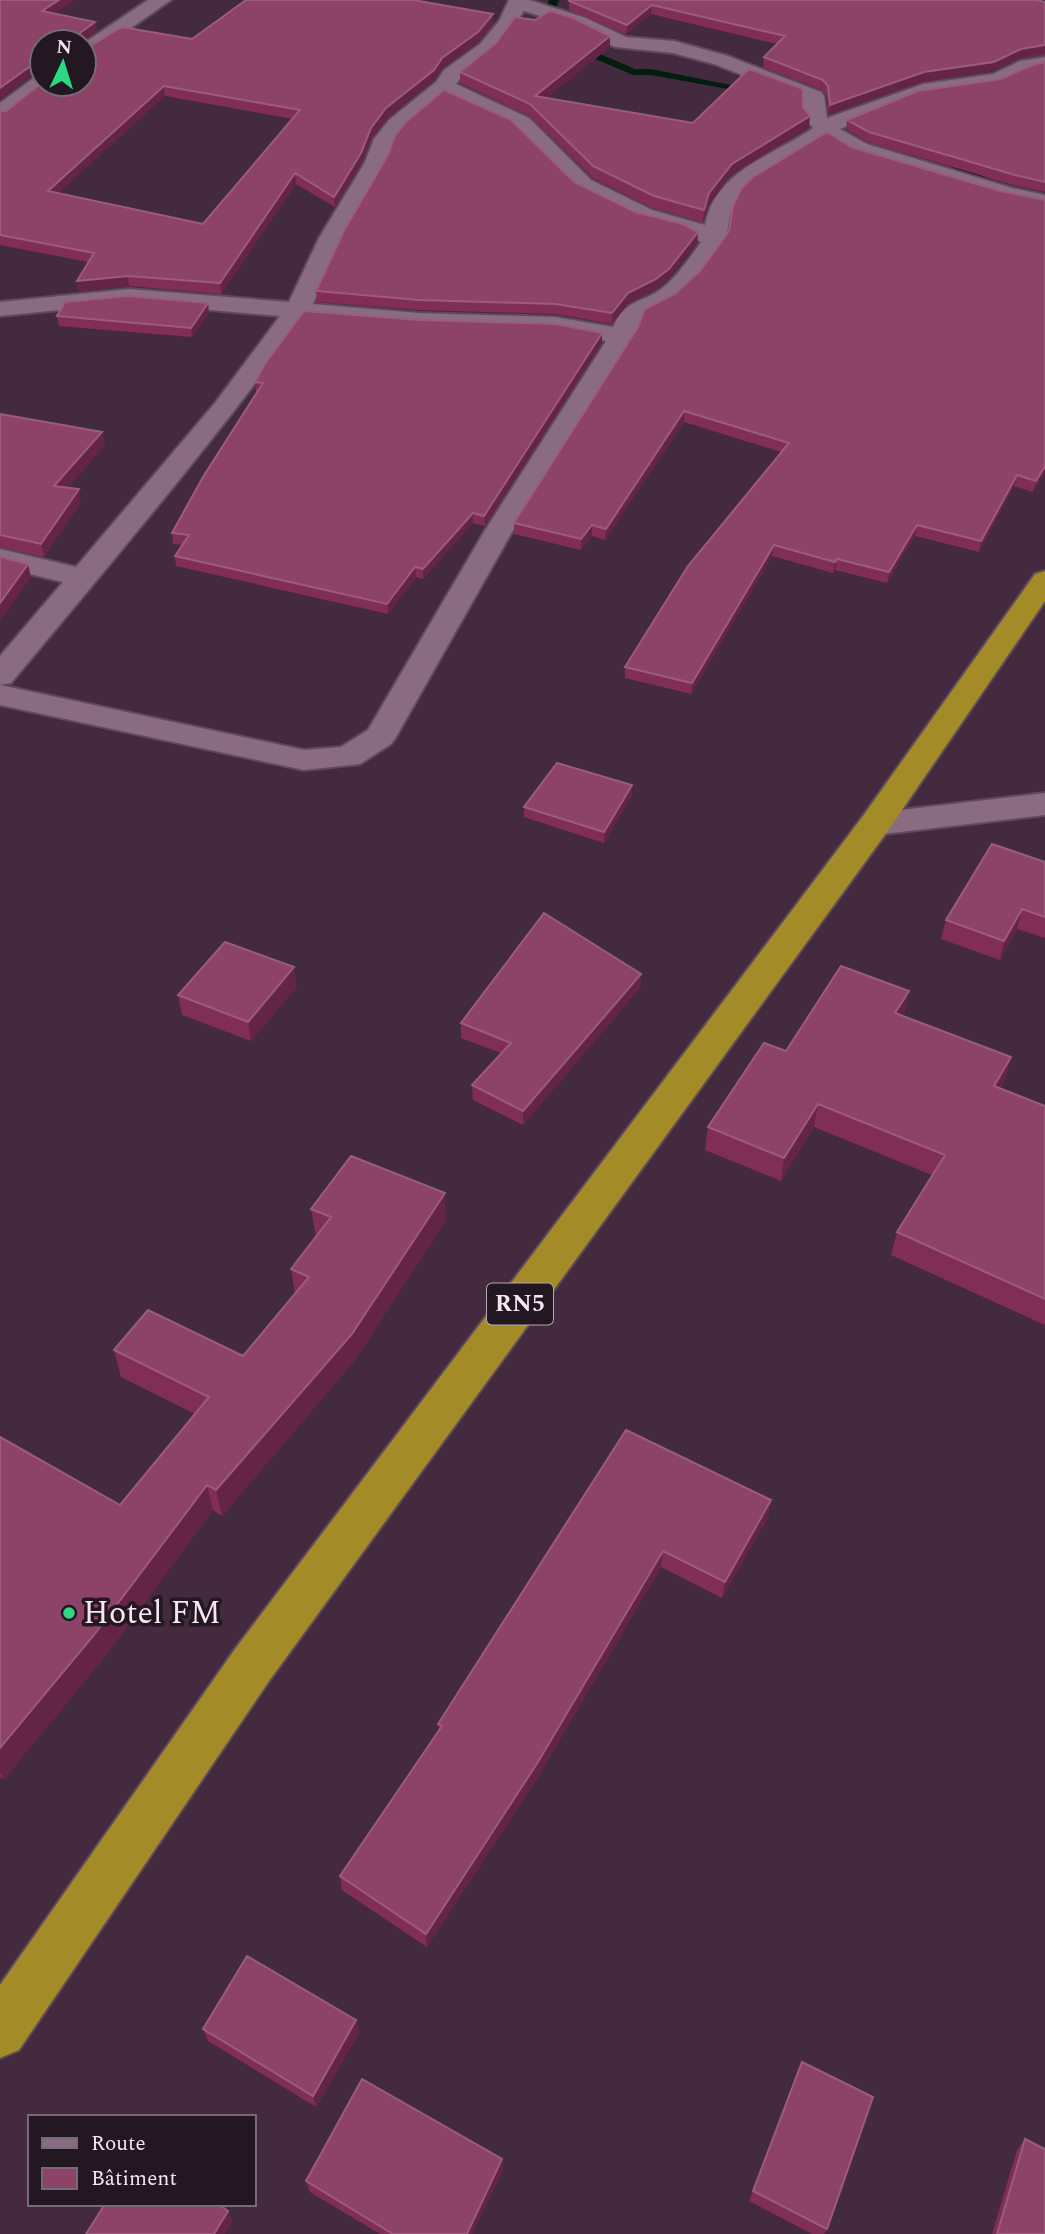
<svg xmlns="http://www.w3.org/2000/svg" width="1045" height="2234" viewBox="0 0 1045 2234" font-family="Spectral,serif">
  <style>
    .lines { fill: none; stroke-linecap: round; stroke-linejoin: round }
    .stream { fill: #001e0d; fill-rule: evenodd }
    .street-casing { stroke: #5f495a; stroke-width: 4 }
    .highway-casing { stroke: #5f495a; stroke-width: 4 }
    .street { fill: #896b82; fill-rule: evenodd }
    .highway { fill: #a38b28; fill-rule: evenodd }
    .wall { fill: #802e56; fill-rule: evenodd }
    .shaded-wall { fill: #632445 }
    .building { fill: #8d4267; stroke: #9d5b7c; stroke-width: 2; fill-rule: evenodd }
    .poi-dot { fill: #2ed883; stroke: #231721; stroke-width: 2.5 }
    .labels { text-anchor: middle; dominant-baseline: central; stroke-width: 7; stroke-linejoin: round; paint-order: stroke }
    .shield { fill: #231721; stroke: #b7a8b3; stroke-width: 2 }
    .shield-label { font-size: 24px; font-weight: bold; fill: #f7e6f2 }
    .near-poi-label { font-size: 32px; fill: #f7e6f2; stroke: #231721; text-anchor: start }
  </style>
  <rect width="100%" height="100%" fill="#442a3e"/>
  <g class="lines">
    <!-- stream -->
    <path class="stream" d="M549 0H559L555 11 568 26 588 37V49L635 69H651L761 91 756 94 651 75H633L579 52V40L561 30 545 11Z
      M955 156 961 159 958 162 995 183 1029 191 1045 203V211L1021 195 987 187 946 164V160Z"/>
    <!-- street casing -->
    <g class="street-casing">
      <path id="street" d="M148 0H171L91 56 84 58V43Z
        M509 0H529L586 18 626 37 674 41 728 56 821 92 824 96 827 118 923 84 993 74 1020 61 1045 57V69L1032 71 998 86 916 98 840 129 867 144 1012 188 1045 195V209L999 199 851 154 826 139 750 185 738 198 730 215 726 240 698 279 673 303 642 318 635 336 512 532 396 737 391 744 360 764 304 770 0 705V685L304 750 341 747 368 730 484 532 606 341 555 331 419 327 304 318C212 444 111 563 11 683L0 685V656L63 582 0 567V549L76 567 215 403 280 316 129 303 0 316V302L129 289 289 302 319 238 364 164 374 139 389 120 436 82 444 70 480 44 499 21ZM524 11 572 26 615 47 673 53 714 64 804 99V118L813 128C773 156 715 170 705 225L652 210 591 180 529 118 456 84 463 75 494 53ZM444 97 513 128 575 190 605 207 636 220 683 232 701 242C690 257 679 274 665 286 644 304 626 297 613 327L555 317 419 313 313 304 343 238 386 164 393 145 405 130Z
        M42 75V84L49 85 8 118 0 119V103L35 77Z
        M1045 793V815L875 835 863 832 858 824 863 816 875 813Z"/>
    </g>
    <!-- highway casing -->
    <g class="highway-casing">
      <path id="highway" d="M1045 571V601L887 832 269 1681 19 2050 0 2058V1985L235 1649 863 816 1035 574Z"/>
    </g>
    <!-- street -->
    <use href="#street" class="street"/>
    <!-- highway -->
    <use href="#highway" class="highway"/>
  </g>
  <!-- wall -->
  <path class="wall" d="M569 1 1045 2V55L1020 58 992 71 922 82 829 114 827 96 822 90 763 67 764 57 777 44 651 14 626 34 569 10Z
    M493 14V24L478 42 442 68 434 80 387 118 372 138 362 163 335 207 296 184 221 294 129 286 79 291 77 281 88 262 0 245V111H6L192 39ZM165 96 293 119 203 224 58 193Z
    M610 47 546 98 693 123 803 107 809 127 731 175 709 205 703 222 653 208 593 178 530 116 460 83V72Z
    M1045 62V192L1013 185 868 142 846 129 847 120 1001 79Z
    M851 147 1000 191 1045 473 1033 492 1014 486 979 552 915 536 887 583 835 570 833 573 772 556 691 694 625 678V667L781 452 684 422 605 540 592 536 581 550 514 534V523L675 294Z
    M574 182 635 212 698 232 697 243 668 279 656 289 628 304 612 324 555 314 419 310 317 302 316 291Z
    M209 313 192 337 59 326 57 316Z
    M602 333V343L485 526 473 523 423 579 416 577 388 614 176 566 175 556 183 545 173 544 172 533 257 392H256L255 382Z
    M0 414 102 432 105 445 67 488 81 502 44 557 0 547Z
    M632 795 604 843 524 817V807Z
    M1045 862V938L1017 929 1000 960 941 939 946 920Z
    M641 974 640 988 523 1125 473 1100 472 1085 501 1053 461 1038V1023Z
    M297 987 251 1041 182 1015 178 995Z
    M904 1015 903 1016 1011 1057 1005 1080 1000 1089 1045 1106V1325L891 1255 897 1232 932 1175 814 1127 781 1181 705 1150 708 1127 786 1051Z
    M311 1209 446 1220 355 1360 222 1516 213 1510 103 1659 4 1779 0 1777V1437L120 1505 195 1414 121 1377 114 1350 243 1356 295 1294 291 1269 316 1237Z
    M626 1430 771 1500 768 1517 722 1598 661 1567 538 1777 427 1947 342 1890 340 1876 439 1730 438 1724Z
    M356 2020 359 2033 316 2107 208 2041 203 2029Z
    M802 2062 827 2229 824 2234H812L749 2201Z
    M1025 2139 1045 2234H992L1017 2150Z
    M502 2159 503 2170 472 2234H380L310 2192 306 2181Z"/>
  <!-- shaded-wall -->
  <path class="shaded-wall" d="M59 0H76L44 20 42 11Z
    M652 5 651 14 626 34 627 25Z
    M493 14V24L478 42 442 68 434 80 387 118 372 138 362 163 335 207 334 197 371 128 386 108Z
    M95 22 97 31 83 42H80V33Z
    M610 36V47L535 108V96Z
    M1045 45V54L1020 58 992 71 922 82 829 114 830 105 924 72 1021 49Z
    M42 63V73L33 75 0 100V88L32 65Z
    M164 86 165 96 49 201 48 191Z
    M810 116 809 127 731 175 709 205 703 222 704 210 709 193 732 164Z
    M295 173 296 184 221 294 220 283Z
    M698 232 697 243 668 279 656 289 628 304 612 324V313L628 293Z
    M128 276 129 286 79 291 77 281Z
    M208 303 209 313 192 337 191 328Z
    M602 333V343L485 526 484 516Z
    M684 411V422L605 540 606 529Z
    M102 432 105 445 57 499 54 486Z
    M1045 466V473L1033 492 1036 481Z
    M1017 475 1014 486 979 552 981 541Z
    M79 489 81 502 44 557 41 544Z
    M473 513V523L423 579V569Z
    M592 525V536L581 550V539Z
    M917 525 915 536 887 583 889 572Z
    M774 545 772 556 691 694 692 683Z
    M837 559 835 570 833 573 835 562Z
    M28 564 31 577 9 609 0 620V603Z
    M415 567 416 577 388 614 387 604Z
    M632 785V795L604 843V832Z
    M1022 909 1017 929 1000 960 1004 941Z
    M294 967 297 987 251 1041 248 1022Z
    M641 974 640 988 523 1125V1111Z
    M909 991 904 1015 890 1037 895 1013Z
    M1011 1057 1005 1080 988 1110 994 1086Z
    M818 1104 814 1127 781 1181 784 1158Z
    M445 1193 446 1220 355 1360 222 1516 216 1490Z
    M207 1485 213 1510 103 1659 4 1779 0 1772V1748Z
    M771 1500 768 1517 722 1598 725 1582Z
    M663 1551 661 1567 538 1777 427 1947 426 1934Z
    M356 2020 359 2033 316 2107 313 2096Z
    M502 2159 503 2170 472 2234H467Z
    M228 2211 233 2221 225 2234H214Z"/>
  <!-- building -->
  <path class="building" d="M0 0H59L42 11 95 22 80 33V42H42V64V63L32 65 0 88Z
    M246 0H413L493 14 478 32 442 58 434 70 386 108 371 128 361 153 334 197 295 173 220 283 128 276 77 281 94 253 0 235V111H6L42 83V84H84V50L122 27 192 39ZM164 86 300 110 203 224 48 191Z
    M570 0H1036L1045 2V45L1021 49 994 62 924 72 830 105 828 86 823 80 764 57 785 36 652 5 627 25 569 1Z
    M550 11 571 17 610 36 535 96 693 123 749 69 803 89V107L810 116 732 164 709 193 704 210 654 196 593 166 530 104 460 72 496 43 515 17 535 20Z
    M1045 62V182L1015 175 869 132 847 120 918 91 1001 79 1035 64Z
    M444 90 511 120 574 182 635 212 683 224 698 232 669 269 656 279 628 293 612 313 555 304 419 300 316 291 345 229 388 155 395 136 406 122Z
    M827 132 851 147 1000 191 1045 200V466L1036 481 1017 475 981 541 917 525 889 572 837 559 835 562 774 545 692 683 625 667 688 566 789 443 684 411 606 529 592 525 581 539 514 523 638 327 645 309 675 294 701 270 729 231 733 206 741 189 753 177Z
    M128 296 208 303 191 328 57 316 65 302Z
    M304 311 419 320 555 324 602 333 484 516 473 513 423 569 415 567 387 604 175 556 189 535 172 533 203 477 263 383 255 382 265 364Z
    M0 414 102 432 54 486 79 489 41 544 0 535Z
    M0 557 28 564 0 603Z
    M557 763 632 785 604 832 524 807Z
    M992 844 1045 862V917L1022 909 1004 941 946 920Z
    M544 913 641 974 523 1111 472 1085 511 1043 461 1023Z
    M225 942 294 967 248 1022 178 995Z
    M841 966 909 991 895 1013 1011 1057 994 1086 1045 1106V1299L897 1232 945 1155 818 1104 784 1158 708 1127 764 1043 786 1051Z
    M351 1156 445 1193 352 1334 216 1490 207 1485 94 1635 0 1748V1437L120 1505 209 1397 114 1350 148 1310 243 1356 309 1277 291 1269 331 1217 311 1209Z
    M626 1430 771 1500 725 1582 663 1551 538 1762 426 1934 340 1876 442 1726 438 1724Z
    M247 1956 356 2020 313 2096 203 2029Z
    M802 2062 873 2097 827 2229 753 2191Z
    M362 2079 502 2159 467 2234H393L306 2181Z
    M1025 2139 1045 2149V2234H997Z
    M105 2204H218L228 2211 214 2234H86Z"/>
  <!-- markers -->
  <circle class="poi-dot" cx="69" cy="1613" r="7"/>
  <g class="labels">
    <!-- shield labels -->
    <rect class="shield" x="487" y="1283.5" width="66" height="41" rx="5"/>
    <g class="shield-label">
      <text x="520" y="1304">RN5</text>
    </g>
    <!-- near-poi labels -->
    <g class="near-poi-label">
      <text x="83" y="1613">Hotel FM</text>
    </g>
  </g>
  <!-- legend -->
  <rect x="28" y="2115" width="228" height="91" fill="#231721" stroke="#786a75" stroke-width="2"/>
  <rect x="42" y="2138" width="35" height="10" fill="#896b82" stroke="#786a75" stroke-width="2"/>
  <text x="91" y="2150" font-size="21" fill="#f7e6f2">Route</text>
  <rect x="42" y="2168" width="35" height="21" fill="#8d4267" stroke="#786a75" stroke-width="2"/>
  <text x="91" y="2185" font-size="21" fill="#f7e6f2">Bâtiment</text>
  <!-- north arrow -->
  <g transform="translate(63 63) rotate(4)"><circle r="33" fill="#231721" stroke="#786a75" stroke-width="2"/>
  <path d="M0-5L12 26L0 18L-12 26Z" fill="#2ed883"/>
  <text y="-10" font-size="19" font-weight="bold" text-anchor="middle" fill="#f7e6f2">N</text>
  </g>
</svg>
